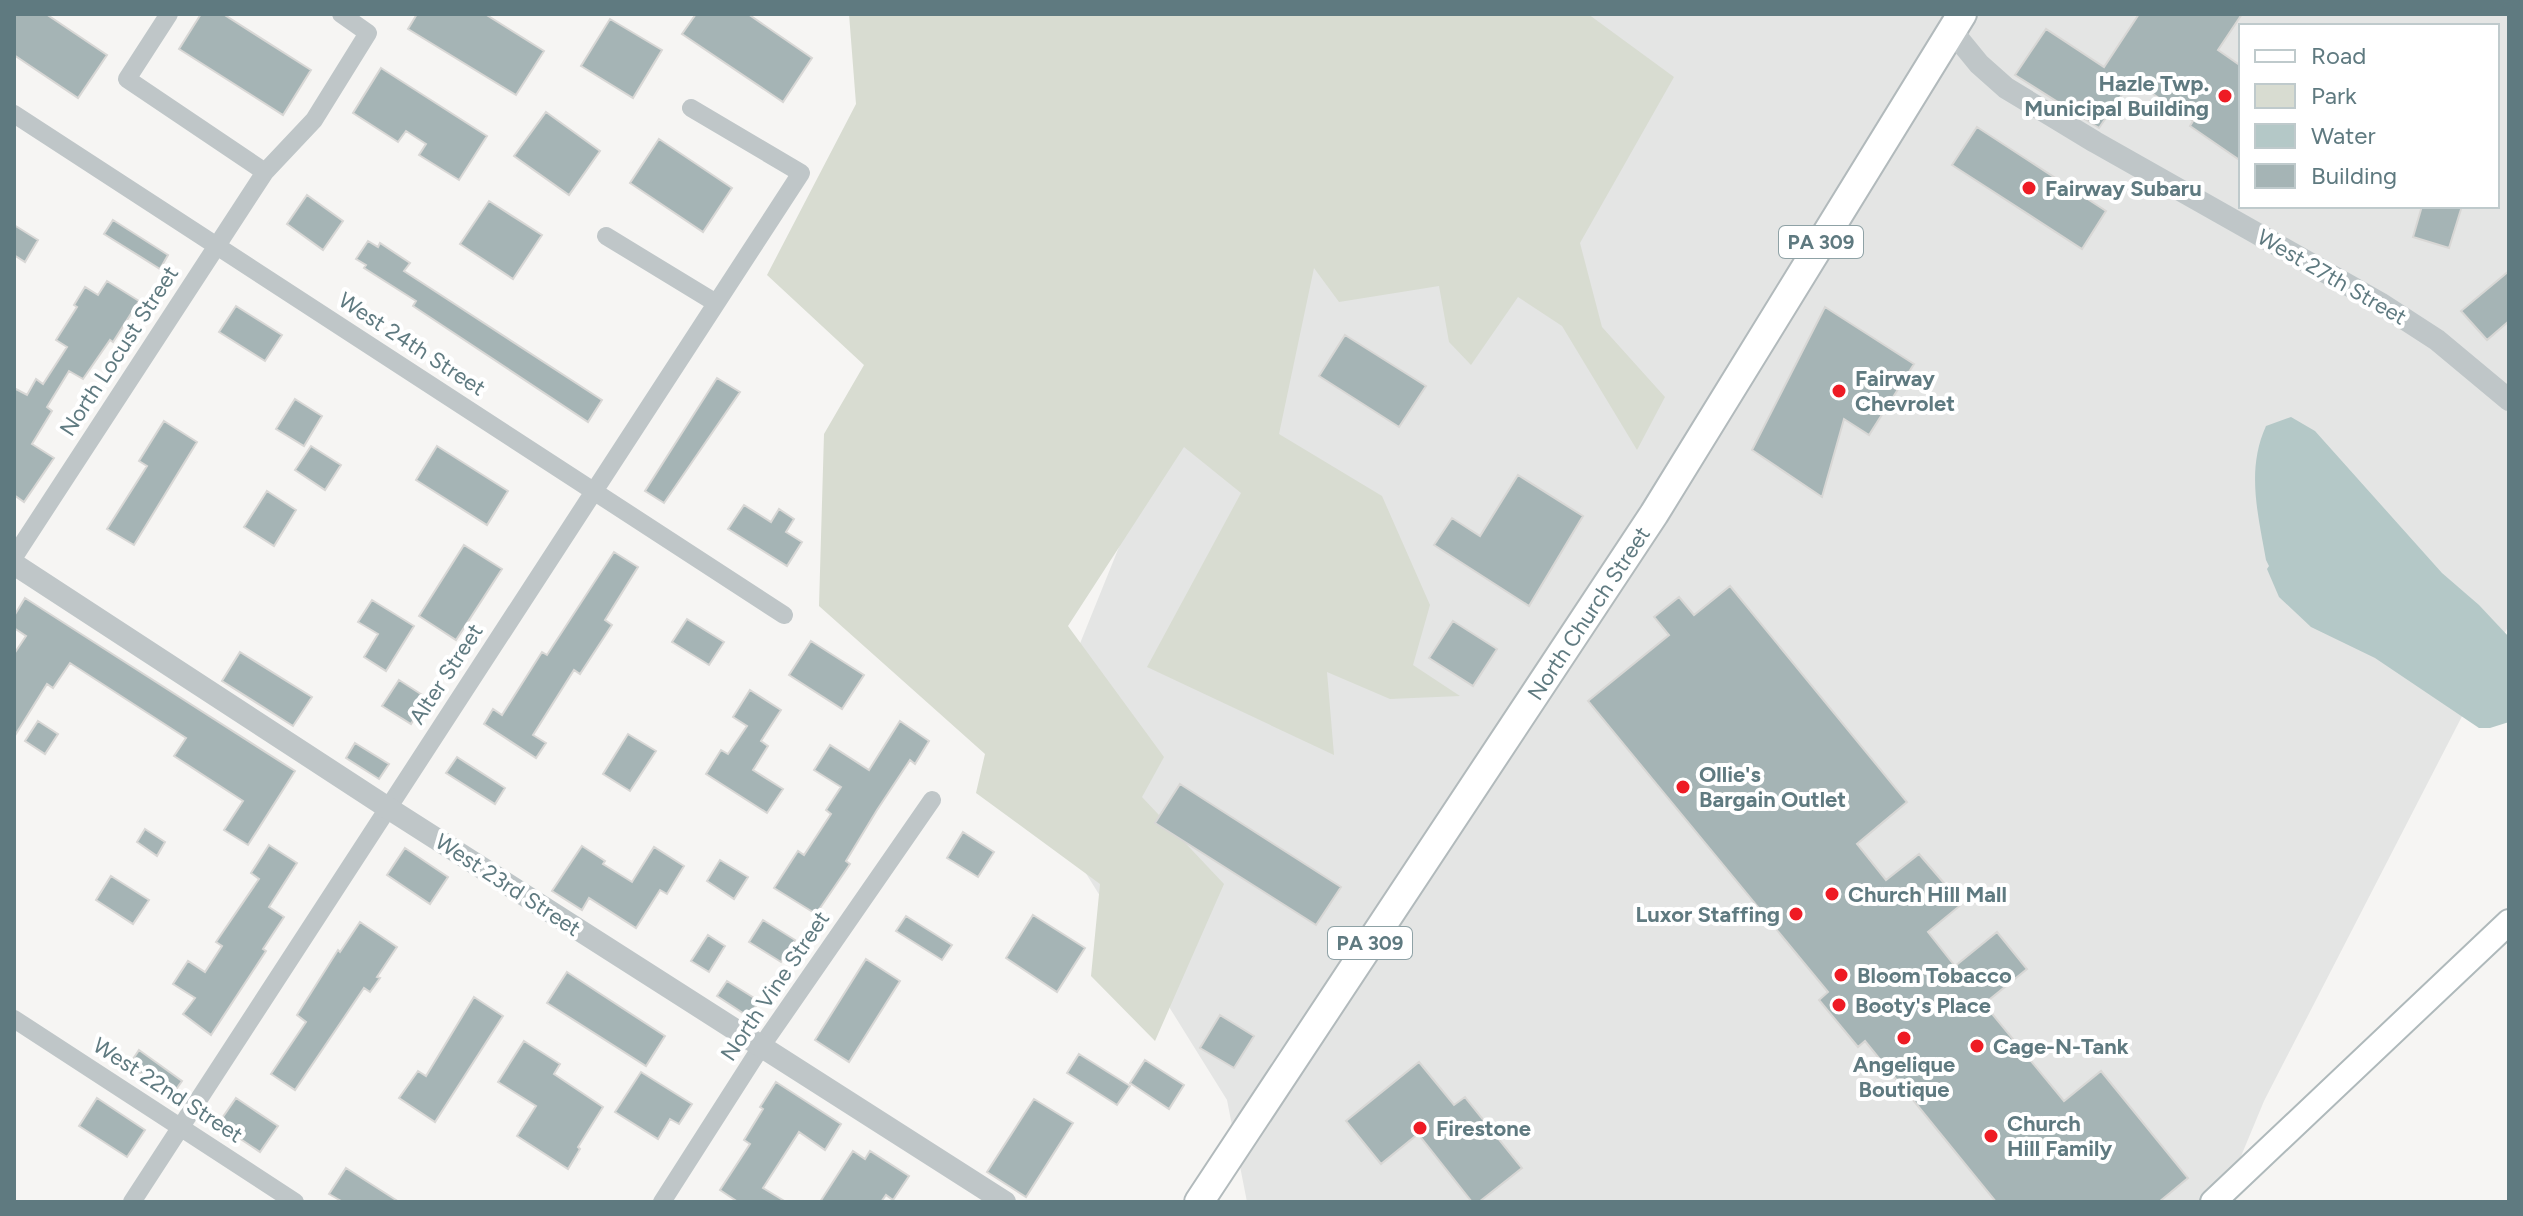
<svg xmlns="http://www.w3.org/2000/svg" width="2523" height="1216" viewBox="0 0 2523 1216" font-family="Figtree,sans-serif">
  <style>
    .built { fill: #e4e5e4; fill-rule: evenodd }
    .green { fill: #d8dcd1 }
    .water { fill: #b4c8c7 }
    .building { fill: #a5b4b5; stroke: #d8d7d5; stroke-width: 2 }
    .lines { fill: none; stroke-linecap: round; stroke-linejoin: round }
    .secondary-casing { stroke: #afb9bb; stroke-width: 28 }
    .primary-casing { stroke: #b2babc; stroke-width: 32 }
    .minor { stroke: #bfc6c8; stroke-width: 18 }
    .tertiary { stroke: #bfc6c8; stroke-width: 22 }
    .secondary { stroke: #fff; stroke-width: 24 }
    .primary { stroke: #fff; stroke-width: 28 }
    .poi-dot { fill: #ee1b24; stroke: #fff; stroke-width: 3 }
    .labels { text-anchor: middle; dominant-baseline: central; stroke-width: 8; stroke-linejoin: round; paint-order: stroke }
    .shield { fill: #fff; stroke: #8fa2a6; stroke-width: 2 }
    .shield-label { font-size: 20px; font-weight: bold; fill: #5f7a80 }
    .poi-label { font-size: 22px; font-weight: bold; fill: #5f7a80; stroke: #fff; text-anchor: start }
    .street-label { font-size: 22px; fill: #5f7a80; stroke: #fff }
  </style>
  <rect width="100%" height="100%" fill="#f6f5f3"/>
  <!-- built -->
  <path class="built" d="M1273 14H2509V625L2264 1101 2222 1202H1247L1227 1100 1026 777 1227 280ZM2241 26H2497V206H2241Z"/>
  <!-- green -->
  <path class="green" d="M849 14H1588L1674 77 1580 243 1602 327 1665 397 1637 450 1562 326 1518 297 1471 365 1449 342 1439 286 1339 302 1314 268 1279 434 1382 496 1430 605 1413 665 1460 696 1390 699 1327 672 1334 755 1147 667 1241 493 1184 447 1068 626 1164 757 1142 797 1224 884 1155 1041 1091 976 1100 884 976 793 985 754 819 606 824 434 864 365 767 275 856 104Z"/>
  <!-- water -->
  <path class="water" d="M2291 417 2315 431 2442 573 2479 605 2509 637V722L2490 728H2479L2375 658 2311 627 2279 597 2267 569 2269 566 2266 560C2258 514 2246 470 2266 426Z"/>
  <!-- building -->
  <path class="building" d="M14 14H46L107 55 78 98 14 55Z
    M201 14H223L311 70 283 115 179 49Z
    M417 14H485L544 51 516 95 408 29Z
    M696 14H748L812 58 783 102 682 34Z
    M2139 14H2242L2218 50 2241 66V161L2190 126 2193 121 2132 80 2099 128 2015 75 2046 29 2104 67Z
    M610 19 662 50 633 98 581 66Z
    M381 68 487 136 459 180 419 155 426 144 406 131 398 142 353 113Z
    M546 112 600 151 569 195 514 156Z
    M1977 127 2106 211 2082 249 1952 165Z
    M659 139 732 188 703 232 630 183Z
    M307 195 343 221 323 250 287 224Z
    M489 201 542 235 513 279 460 244Z
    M2422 206H2462L2449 248 2413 237Z
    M113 220 168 255 160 269 104 234Z
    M14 225 38 240 25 262 14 255Z
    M368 241 378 247 380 243 410 263 404 271 602 400 588 422 413 306 416 301 364 268 366 265 356 259Z
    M2509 271V321L2487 340 2461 311Z
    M107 281 139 301 113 342 110 340 83 379 69 371 47 407 52 411 32 444 54 458 24 502 14 495V388L27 395 36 379 43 384 67 347 56 340 77 307 74 305 85 287 98 295Z
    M236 306 282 335 265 361 219 332Z
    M1825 307 1914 364 1869 435 1844 419 1822 497 1752 450Z
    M1345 335 1426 386 1399 427 1319 376Z
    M717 378 740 392 664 503 645 491Z
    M295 399 322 416 304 446 276 429Z
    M164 421 197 442 134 545 107 529 147 466 139 461Z
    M311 446 341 465 325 490 295 470Z
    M437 446 508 491 487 525 416 480Z
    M1518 475 1583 516 1529 606 1434 545 1452 518 1480 536Z
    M267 491 296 510 274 546 244 527Z
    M744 505 771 522 779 509 794 519 786 532 802 542 787 566 728 529Z
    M464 545 502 569 456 640 419 616Z
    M614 552 638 567 605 620 612 625 580 674 574 670 533 735 546 743 536 758 484 724 493 709 502 715 542 652 547 655Z
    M1730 586 1907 802 1857 844 1886 880 1919 854 1962 904 1928 932 1955 966 1997 932 2027 969 1984 1004 2064 1101 2101 1071 2188 1178 2159 1202H1996L1865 1041 1858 1047 1819 1000 1828 992 1588 701 1669 635 1654 617 1679 597 1694 615Z
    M25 598 295 771 248 845 224 830 243 801 174 756 186 738 70 663 53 688 47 684 14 737V654L26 636 14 628V616Z
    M372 600 414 626 386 671 364 657 378 634 358 622Z
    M687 619 724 642 709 665 672 642Z
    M1453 621 1497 649 1473 686 1429 658Z
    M811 641 864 675 842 709 789 675Z
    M240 652 312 697 293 726 222 681Z
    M399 680 427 698 411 724 382 706Z
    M750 690 781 710 761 741 768 746 753 770 783 789 767 813 706 774 721 750 728 754 747 726 733 717Z
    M38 721 58 734 45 754 25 741Z
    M900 721 929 741 915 764 910 760 877 810 846 861 850 864 816 914 774 888 798 851 804 855 831 814 826 810 841 787 814 770 830 745 869 770Z
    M628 734 656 751 630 791 603 774Z
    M355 743 389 764 379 779 346 758Z
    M457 757 505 788 495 804 446 773Z
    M1180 784 1341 887 1316 925 1155 823Z
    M145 829 165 842 157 856 137 842Z
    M963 832 994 852 978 877 947 858Z
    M269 845 297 863 269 907 284 917 263 949 266 951 211 1035 183 1014 195 998 173 984 188 961 205 972 222 946 216 942 259 879 251 873Z
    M582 846 605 861 603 864 632 882 654 847 684 866 667 894 660 890 636 928 589 898 582 910 552 891Z
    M405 848 448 877 430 904 387 875Z
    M720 860 748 877 734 899 707 881Z
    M111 876 149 900 133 924 96 900Z
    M1033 915 1085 948 1057 992 1006 958Z
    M906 916 952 945 942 960 896 931Z
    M763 920 795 940 781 962 749 942Z
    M360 922 397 947 377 977 380 978 370 992 364 988 295 1090 271 1074 306 1022 297 1015 338 950 340 952Z
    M708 935 725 946 709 972 691 961Z
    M866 959 900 981 849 1062 815 1040Z
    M567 972 665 1036 646 1066 547 1003Z
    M727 981 759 1001 749 1017 717 996Z
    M474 997 503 1016 435 1122 399 1098 418 1071 426 1076Z
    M1220 1015 1254 1036 1234 1068 1200 1048Z
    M524 1041 560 1064 554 1074 603 1107 578 1147 580 1149 568 1169 517 1136 536 1106 498 1082Z
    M139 1050 182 1081 172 1095 129 1065Z
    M1079 1054 1130 1086 1117 1105 1067 1073Z
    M1145 1060 1184 1085 1169 1109 1130 1083Z
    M1419 1062 1454 1105 1465 1097 1522 1168 1479 1202H1472L1418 1134 1381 1164 1346 1121Z
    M641 1072 692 1104 679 1124 670 1119 658 1139 615 1112Z
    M776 1082 841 1124 825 1150 799 1132 763 1188 786 1202H738L720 1190 750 1144 744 1140 763 1109 760 1107Z
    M97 1098 145 1130 127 1157 79 1126Z
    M236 1098 278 1126 260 1152 218 1124Z
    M1034 1099 1073 1123 1026 1197 987 1172Z
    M853 1151 865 1159 870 1151 909 1176 893 1200 886 1195 881 1202H820Z
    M346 1168 399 1202H343L329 1194Z"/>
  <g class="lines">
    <!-- secondary casing -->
    <g class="secondary-casing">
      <path id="secondary" d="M2213 1202 2509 922"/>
    </g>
    <!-- primary casing -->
    <g class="primary-casing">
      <g id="primary">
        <path id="s1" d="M1199 1202 1654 514 1962 14"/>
      </g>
    </g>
    <!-- minor -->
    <path class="minor" d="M169 14 127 79 265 172
      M14 114 784 615
      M606 236 716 303
      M14 557 265 172 314 120 368 33 341 14
      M14 1019 295 1202
      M132 1202 801 173 691 108
      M662 1202 761 1047 932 800"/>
    <!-- tertiary -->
    <path class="tertiary" d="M1952 31 1979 64 2006 88 2095 142 2380 303 2437 340 2509 400
      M14 564 388 808 1005 1202"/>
    <!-- secondary -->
    <use href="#secondary" class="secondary"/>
    <!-- primary -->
    <use href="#primary" class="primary"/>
  </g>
  <!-- markers -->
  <g class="poi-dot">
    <circle cx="2225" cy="96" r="8"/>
    <circle cx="2029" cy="188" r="8"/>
    <circle cx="1839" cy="391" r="8"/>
    <circle cx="1683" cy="787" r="8"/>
    <circle cx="1832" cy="894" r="8"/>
    <circle cx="1796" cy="914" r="8"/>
    <circle cx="1841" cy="975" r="8"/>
    <circle cx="1839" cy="1005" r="8"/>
    <circle cx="1904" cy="1038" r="8"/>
    <circle cx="1977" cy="1046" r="8"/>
    <circle cx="1420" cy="1128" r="8"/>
    <circle cx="1991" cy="1136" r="8"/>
  </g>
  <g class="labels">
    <!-- shield labels -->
    <g class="shield">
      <rect x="1779" y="226" width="84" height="32" rx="6"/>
      <rect x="1328" y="927" width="84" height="32" rx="6"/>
    </g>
    <g class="shield-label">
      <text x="1821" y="242">PA 309</text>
      <text x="1370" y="943">PA 309</text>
    </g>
    <!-- poi labels -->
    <g class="poi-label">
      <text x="2209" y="83" text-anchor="end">Hazle Twp.<tspan x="2209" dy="25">Municipal Building</tspan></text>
      <text x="2045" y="188">Fairway Subaru</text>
      <text x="1855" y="378">Fairway<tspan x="1855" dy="25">Chevrolet</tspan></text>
      <text x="1699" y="774">Ollie's<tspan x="1699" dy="25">Bargain Outlet</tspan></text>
      <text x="1848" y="894">Church Hill Mall</text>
      <text x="1780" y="914" text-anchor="end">Luxor Staffing</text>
      <text x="1857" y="975">Bloom Tobacco</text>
      <text x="1855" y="1005">Booty's Place</text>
      <text x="1993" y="1046">Cage-N-Tank</text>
      <text x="1904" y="1064" text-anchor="middle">Angelique<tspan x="1904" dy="25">Boutique</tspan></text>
      <text x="2007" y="1123">Church<tspan x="2007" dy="25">Hill Family</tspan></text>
      <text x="1436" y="1128">Firestone</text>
    </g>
    <!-- street labels -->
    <g class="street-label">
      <text transform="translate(2332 277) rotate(30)">West 27th Street</text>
      <text transform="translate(412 344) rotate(33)">West 24th Street</text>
      <text transform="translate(119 351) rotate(-57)">North Locust Street</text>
      <text stroke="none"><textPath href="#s1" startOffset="706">North Church Street</textPath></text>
      <text transform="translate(446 674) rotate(-57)">Alter Street</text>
      <text transform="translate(508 885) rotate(33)">West 23rd Street</text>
      <text transform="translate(775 986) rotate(-56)">North Vine Street</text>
      <text transform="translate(168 1090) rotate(33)">West 22nd Street</text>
    </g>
  </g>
  <!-- border -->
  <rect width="2523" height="1216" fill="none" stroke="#5f7a80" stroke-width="32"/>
  <!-- legend -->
  <rect x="2239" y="24" width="260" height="184" fill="#ffffff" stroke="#bfcacc" stroke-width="2"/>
  <rect x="2255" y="50" width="40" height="12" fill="#ffffff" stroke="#bfcacc" stroke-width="2"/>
  <text x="2311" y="64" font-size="24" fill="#5f7a80">Road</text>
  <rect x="2255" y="84" width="40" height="24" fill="#d8dcd1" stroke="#bfcacc" stroke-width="2"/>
  <text x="2311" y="104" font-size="24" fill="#5f7a80">Park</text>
  <rect x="2255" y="124" width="40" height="24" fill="#b4c8c7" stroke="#bfcacc" stroke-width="2"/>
  <text x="2311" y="144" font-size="24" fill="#5f7a80">Water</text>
  <rect x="2255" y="164" width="40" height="24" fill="#a5b4b5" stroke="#bfcacc" stroke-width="2"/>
  <text x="2311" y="184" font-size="24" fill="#5f7a80">Building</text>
</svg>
